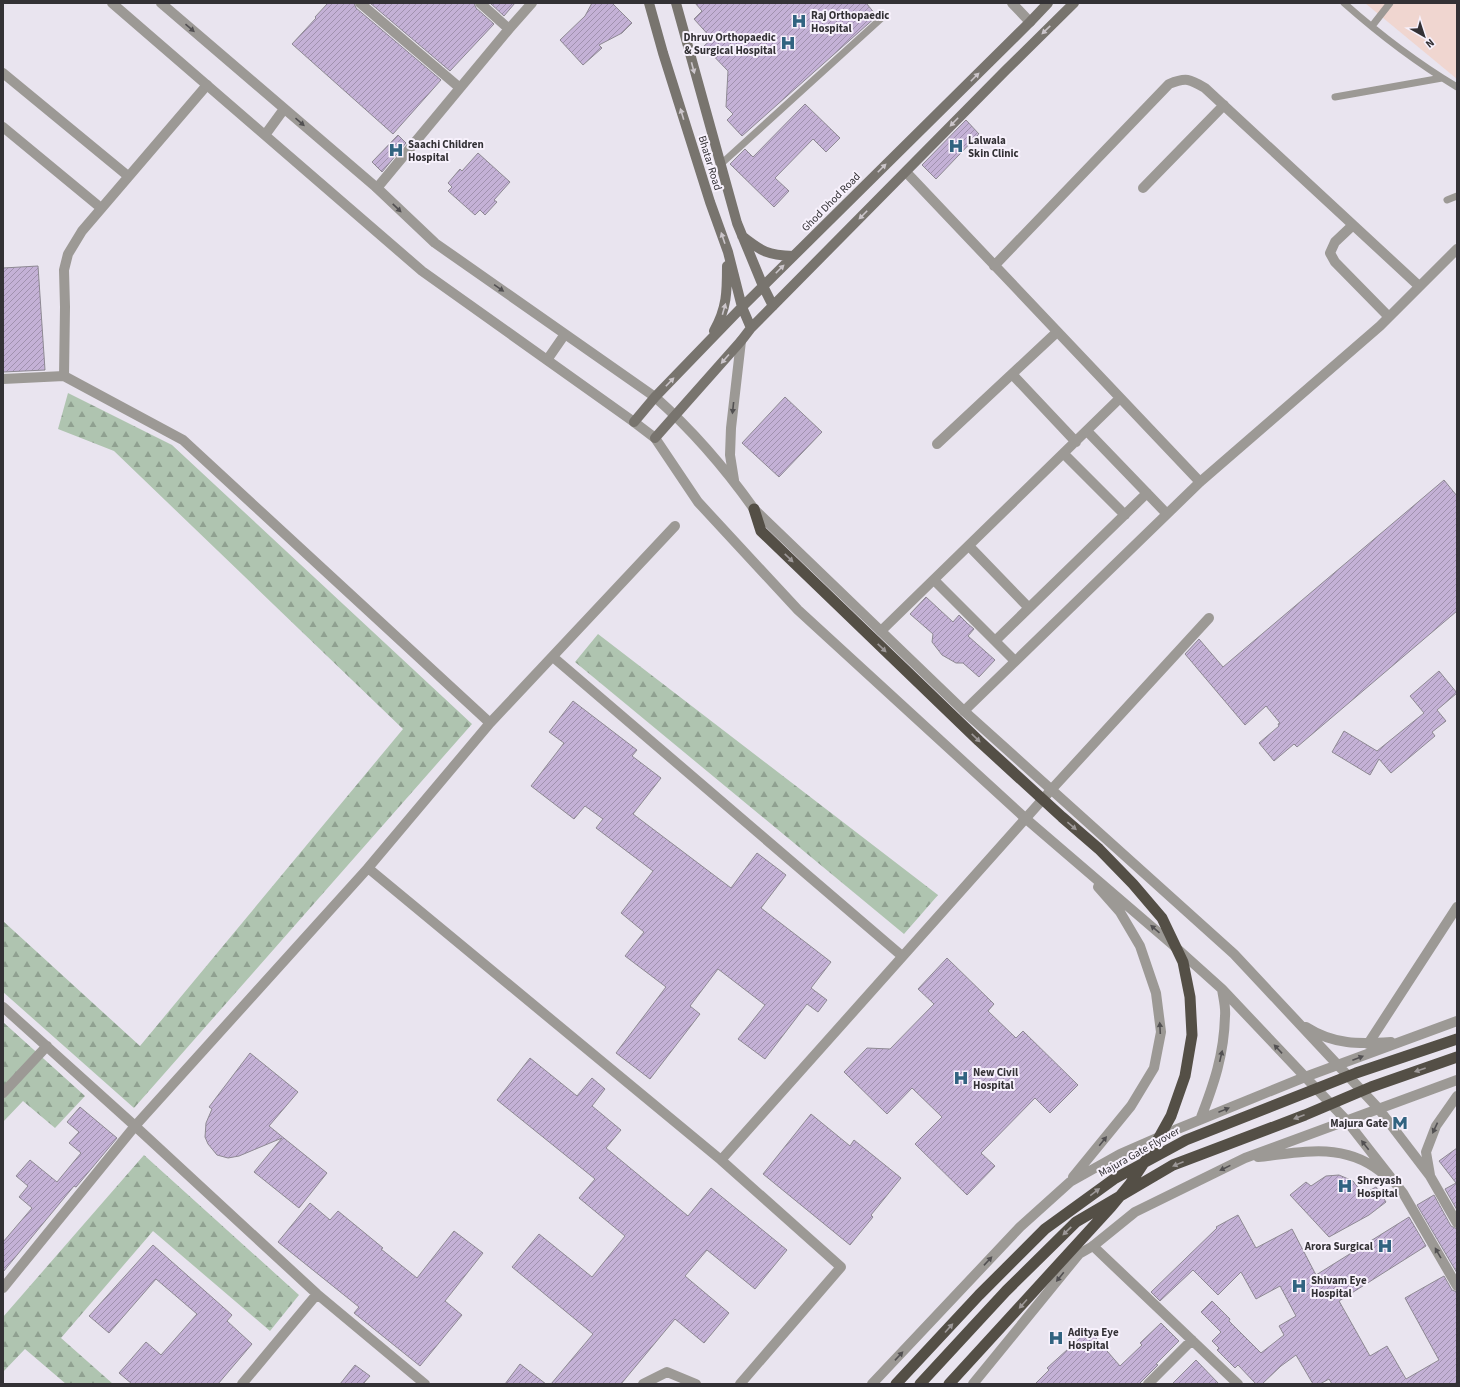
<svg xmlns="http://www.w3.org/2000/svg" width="1460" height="1387" viewBox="0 0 1460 1387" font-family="'Source Sans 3',sans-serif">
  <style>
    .commercial { fill: #f0d6d0 }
    .forest { fill: url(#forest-firs) }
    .building { fill: url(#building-hatch); stroke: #8e8993 }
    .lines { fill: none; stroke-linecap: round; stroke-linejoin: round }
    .service { stroke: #9c9995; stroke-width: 7 }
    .minor { stroke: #9c9995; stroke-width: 10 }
    .tertiary { stroke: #9c9995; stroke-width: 10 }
    .secondary { stroke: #78746e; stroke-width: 10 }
    .trunk { stroke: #544f46; stroke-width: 11 }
    .oneway { fill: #525052 }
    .oneway2 { fill: #cbc5ca }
    .oneway3 { fill: #9d9898 }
    .labels { text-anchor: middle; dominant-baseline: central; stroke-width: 4; stroke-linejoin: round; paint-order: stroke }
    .poi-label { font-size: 11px; font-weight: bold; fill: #333135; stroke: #f7f1fc; text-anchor: start }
    .street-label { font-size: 11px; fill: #333135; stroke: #f7f1fc }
  </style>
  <defs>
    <pattern id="forest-firs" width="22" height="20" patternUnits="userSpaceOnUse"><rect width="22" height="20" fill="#afc4b0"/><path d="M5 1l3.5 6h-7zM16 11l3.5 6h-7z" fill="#8fa090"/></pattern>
    <pattern id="building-hatch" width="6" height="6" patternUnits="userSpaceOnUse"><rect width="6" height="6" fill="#c4b1d6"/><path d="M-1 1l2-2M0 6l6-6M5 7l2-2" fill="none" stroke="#a091ae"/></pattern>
  </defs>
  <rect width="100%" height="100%" fill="#e9e4ef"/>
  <!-- commercial -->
  <path class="commercial" d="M1365 3H1457V79Z"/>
  <!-- forest -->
  <path class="forest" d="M68 393 172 445 472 724 134 1108 3 992V921L140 1046 403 729 114 451 58 429Z
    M598 634 938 895 904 934 575 662Z
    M3 1022 85 1096 55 1128 23 1101 3 1122Z
    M144 1155 299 1295 270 1331 153 1231 61 1338 113 1384H66L25 1349 3 1372V1317Z"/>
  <!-- building -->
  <path class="building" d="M328 3H354L356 8 441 80 393 134 292 44 316 18 315 17Z
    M370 3H474L476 8 494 24 450 71Z
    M490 3H515L504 16Z
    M592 3H612L632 23 622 33 599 45 602 48 583 65 560 40 585 16Z
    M695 3H866L877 16 742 136 727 120 733 114 726 107 728 71 704 46 712 39 694 19 702 11Z
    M805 104 840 138 826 152 813 139 775 178 789 191 774 207 730 164 745 149 753 157Z
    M966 120 979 134 936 179 922 165Z
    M398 135 406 143 382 172 372 162Z
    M478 153 510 182 494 200 497 202 485 215 480 210 475 215 448 191 452 187 448 183 460 169 462 171Z
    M38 266 45 370 3 372V268Z
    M785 397 822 432 779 477 742 443Z
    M1444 480 1457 496V611L1297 747 1294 744 1274 761 1259 743 1279 726 1278 724 1280 723 1266 706 1245 725 1185 654 1199 639 1223 667Z
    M926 597 953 622 959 615 968 624 974 629 968 636 995 660 979 677 963 663H956L942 655 932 642 933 634 910 614Z
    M1439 671 1457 693 1437 710 1446 721 1432 732 1435 736 1391 773 1379 759 1370 775 1332 752 1344 731 1377 751 1424 713 1410 696Z
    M573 701 637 750 632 756 661 778 633 814 731 888 757 853 786 875 761 908 831 962 811 988 827 1000 818 1012 807 1004 765 1059 738 1039 765 1005 718 969 690 1006 700 1014 650 1079 616 1053 666 987 625 956 644 932 621 913 653 871 596 828 603 819 585 806 574 819 531 786 564 743 549 732Z
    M947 958 994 1004 988 1011 1016 1038 1023 1031 1078 1085 1050 1113 1035 1098 981 1153 995 1166 967 1195 915 1144 942 1117 912 1088 887 1114 844 1072 867 1048 890 1049 934 1004 918 989Z
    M250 1053 298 1092 269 1126 327 1173 299 1208 254 1172 282 1138 239 1156 228 1158 217 1155 208 1144 205 1137 206 1123 212 1109 209 1107Z
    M530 1058 577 1096 592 1078 605 1089 592 1106 621 1130 606 1148 688 1216 711 1188 787 1250 755 1289 707 1250 685 1276 729 1313 704 1343 675 1319 621 1384H551L593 1334 512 1267 539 1234 592 1277 625 1236 579 1198 595 1179 497 1100Z
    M80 1107 117 1138 76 1187 74 1186 3 1272V1242L32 1208 19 1197 28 1186 16 1176 30 1160 57 1182 81 1153 69 1143 79 1132 67 1122Z
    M811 1114 850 1146 854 1140 901 1178 871 1215 873 1217 850 1245 763 1174Z
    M1457 1148V1210L1445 1189 1456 1183 1439 1161Z
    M1339 1175 1353 1181 1363 1194 1376 1187 1386 1202 1369 1215 1329 1237 1290 1195 1306 1182 1311 1186 1326 1176Z
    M1434 1195 1451 1226 1457 1229V1273L1417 1205Z
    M310 1203 330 1220 338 1211 383 1248 381 1249 417 1278 454 1231 483 1253 445 1301 462 1315 420 1366 354 1313 359 1307 278 1242Z
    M1238 1215 1256 1248 1292 1229 1316 1275 1409 1217 1426 1246 1339 1301 1370 1356 1387 1346 1406 1379 1439 1360 1405 1298 1444 1276 1452 1290 1457 1292V1384H1332L1329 1379 1320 1384H1313L1296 1355 1281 1366 1262 1384H1256L1238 1365 1235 1368 1217 1350 1219 1348 1212 1341 1221 1332 1201 1312 1212 1301 1230 1319 1229 1321 1261 1353 1284 1335 1279 1326 1296 1316 1280 1286 1256 1299 1241 1272 1218 1295 1193 1270 1160 1301 1151 1292 1217 1228 1216 1227Z
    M153 1245 232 1315 227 1321 252 1344 218 1384H132L119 1373 146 1342 161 1355 197 1314 156 1279 109 1333 89 1316Z
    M1161 1323 1179 1341 1156 1364 1158 1365 1139 1384H1035L1049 1370 1047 1368 1089 1330 1120 1366 1142 1345 1140 1343Z
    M1196 1360 1219 1384H1172Z
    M520 1364 546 1384H505Z
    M355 1365 370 1376 363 1384H340Z"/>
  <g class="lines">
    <!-- service -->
    <path class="service" d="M1344 3C1379 34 1417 63 1457 87
      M1372 26 1390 3
      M1335 97 1442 78
      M721 164 884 16
      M1447 200 1457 196"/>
    <!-- minor -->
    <path class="minor" d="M360 3 460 88
      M480 3 509 29
      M1012 3 1030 22
      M3 73 128 176
      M3 127 101 208
      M906 172 1200 482
      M377 188 509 29 532 3
      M1143 188 1224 105
      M1353 225 1335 242 1330 253 1335 262 1389 317
      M994 266 1169 84C1186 77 1190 79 1205 88L1419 286
      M1012 374 1076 442
      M64 376 65 307 64 270 68 254 82 231 207 85
      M3 379 64 376 183 440 490 723
      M1087 431 1167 514
      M937 444 1057 332
      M1064 454 1125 515
      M969 546 1029 608
      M934 580 1015 661
      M881 631 1120 398
      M995 641 1147 493
      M553 657 902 956
      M964 711 1200 482 1380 326 1457 249
      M368 868 721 1160 841 1267 740 1384
      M3 1007 135 1126 317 1294 425 1384
      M1368 1044 1457 907
      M3 1093 47 1046
      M721 1160 1051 790 1209 618
      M1093 1246 1238 1384
      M3 1288 135 1126 368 868 490 723 675 526
      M242 1384 317 1294
      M643 1384 667 1372 696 1384
      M1148 1384 1192 1340"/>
    <!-- tertiary -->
    <path class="tertiary" d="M112 3 422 271 634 422 655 438 698 502 798 610 1025 818 1173 945 1222 989 1346 1120 1403 1193 1457 1286
      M161 3 377 188 435 243 655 397C692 430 725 468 754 509L964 711 1234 954 1378 1108 1430 1176 1457 1223
      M265 135 284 109
      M547 360 565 334
      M734 480 730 455 731 428 741 341
      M1306 1027C1334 1045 1359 1044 1391 1042
      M1200 1120C1214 1084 1224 1055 1225 1016 1226 1007 1223 997 1222 989
      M1258 1157C1306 1152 1347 1141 1386 1176
      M1430 1175 1426 1152 1436 1126 1457 1096
      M1073 1177 1131 1106 1154 1068 1161 1032 1156 993 1140 946 1120 912 1098 887
      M872 1384 1020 1227 1070 1182 1120 1154 1175 1130 1305 1077 1457 1021
      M973 1384 1079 1254 1093 1246 1135 1212 1245 1158 1457 1080"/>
    <!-- secondary -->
    <path class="secondary" d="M649 3 663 53 710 202 728 252 742 307 751 328
      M676 3 737 223 763 286 773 306
      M742 236C762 252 768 255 793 256
      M714 331C727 308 727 292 727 266
      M634 422 655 397 742 307 1030 22 1048 3
      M655 438 741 341 751 328 1006 70 1074 3"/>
    <!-- trunk -->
    <path class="trunk" d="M754 509 761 531 979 741 1062 817 1099 849 1133 884 1162 918 1183 962 1190 997 1192 1035 1185 1076 1171 1116 1151 1152 1130 1184 1111 1207 949 1384
      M896 1384 979 1295 1045 1229 1114 1179 1186 1140 1356 1073 1457 1039
      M920 1384 1006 1291 1076 1222 1173 1165 1305 1115 1371 1087 1457 1057"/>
  </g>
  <!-- one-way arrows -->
  <defs><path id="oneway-solid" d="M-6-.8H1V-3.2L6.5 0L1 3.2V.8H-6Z"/></defs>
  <g class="oneway">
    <use href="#oneway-solid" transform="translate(190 28) rotate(41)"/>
    <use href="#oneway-solid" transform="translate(300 122) rotate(41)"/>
    <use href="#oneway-solid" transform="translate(397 208) rotate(44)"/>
    <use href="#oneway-solid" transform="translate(499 288) rotate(35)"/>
    <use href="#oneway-solid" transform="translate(733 408) rotate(96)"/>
    <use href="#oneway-solid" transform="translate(1155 929) rotate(-139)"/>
    <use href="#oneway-solid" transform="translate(1160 1028) rotate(-93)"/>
    <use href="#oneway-solid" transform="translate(1278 1049) rotate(-133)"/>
    <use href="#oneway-solid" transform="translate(1221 1056) rotate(-77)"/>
    <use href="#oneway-solid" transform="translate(1358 1058) rotate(-21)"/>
    <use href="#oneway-solid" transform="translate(1224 1110) rotate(-22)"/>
    <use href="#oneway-solid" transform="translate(1435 1128) rotate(115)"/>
    <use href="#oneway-solid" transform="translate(1103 1141) rotate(-51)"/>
    <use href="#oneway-solid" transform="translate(1365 1145) rotate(-128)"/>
    <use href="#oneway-solid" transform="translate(1225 1168) rotate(154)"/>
    <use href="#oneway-solid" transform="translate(1438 1253) rotate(-120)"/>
    <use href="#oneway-solid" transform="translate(988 1261) rotate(-47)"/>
    <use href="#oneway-solid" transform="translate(1060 1277) rotate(129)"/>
    <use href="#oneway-solid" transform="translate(899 1356) rotate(-47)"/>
  </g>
  <g class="oneway2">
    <use href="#oneway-solid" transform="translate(1046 30) rotate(136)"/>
    <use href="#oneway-solid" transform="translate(693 68) rotate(75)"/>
    <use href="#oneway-solid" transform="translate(975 77) rotate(-45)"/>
    <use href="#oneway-solid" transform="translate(682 114) rotate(-107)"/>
    <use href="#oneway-solid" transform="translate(954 122) rotate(134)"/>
    <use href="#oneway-solid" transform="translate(882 168) rotate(-45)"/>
    <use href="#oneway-solid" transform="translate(863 215) rotate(135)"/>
    <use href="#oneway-solid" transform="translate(723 238) rotate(-109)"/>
    <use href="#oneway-solid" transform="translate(780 269) rotate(-45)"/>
    <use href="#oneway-solid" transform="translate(724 309) rotate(-74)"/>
    <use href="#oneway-solid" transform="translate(725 359) rotate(131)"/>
    <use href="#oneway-solid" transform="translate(670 382) rotate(-46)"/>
  </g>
  <g class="oneway3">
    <use href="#oneway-solid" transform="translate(789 558) rotate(44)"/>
    <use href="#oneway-solid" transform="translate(882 648) rotate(44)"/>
    <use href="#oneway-solid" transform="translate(976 738) rotate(44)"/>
    <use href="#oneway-solid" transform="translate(1072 826) rotate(40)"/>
    <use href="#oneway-solid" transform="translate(1420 1070) rotate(161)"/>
    <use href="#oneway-solid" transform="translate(1299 1117) rotate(159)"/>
    <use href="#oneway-solid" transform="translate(1178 1164) rotate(158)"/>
    <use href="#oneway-solid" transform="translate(1095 1192) rotate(-37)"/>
    <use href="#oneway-solid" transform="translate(1067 1231) rotate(136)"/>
    <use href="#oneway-solid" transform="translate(1023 1304) rotate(132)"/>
    <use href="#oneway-solid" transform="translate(949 1328) rotate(-48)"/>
  </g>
  <!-- icons -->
  <defs>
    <g id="hospital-bare" transform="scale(1.2)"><path d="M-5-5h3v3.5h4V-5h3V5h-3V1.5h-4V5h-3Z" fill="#316380" stroke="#f7f1fc" stroke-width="2.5" paint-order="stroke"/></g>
    <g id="metro-bare" transform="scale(1.2)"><path d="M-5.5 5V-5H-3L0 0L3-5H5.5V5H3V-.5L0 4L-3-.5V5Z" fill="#316380" stroke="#f7f1fc" stroke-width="2.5" paint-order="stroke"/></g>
  </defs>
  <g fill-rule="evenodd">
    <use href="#hospital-bare" x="799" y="21"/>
    <use href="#hospital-bare" x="788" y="43"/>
    <use href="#hospital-bare" x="956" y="146"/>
    <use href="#hospital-bare" x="396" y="150"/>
    <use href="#hospital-bare" x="961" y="1078"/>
    <use href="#metro-bare" x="1400" y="1123"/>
    <use href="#hospital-bare" x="1345" y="1186"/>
    <use href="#hospital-bare" x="1385" y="1246"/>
    <use href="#hospital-bare" x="1299" y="1286"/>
    <use href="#hospital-bare" x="1056" y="1338"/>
  </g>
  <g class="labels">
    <!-- poi labels -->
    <g class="poi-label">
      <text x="811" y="15">Raj Orthopaedic<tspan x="811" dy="13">Hospital</tspan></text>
      <text x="776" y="37" text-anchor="end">Dhruv Orthopaedic<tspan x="776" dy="13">&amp; Surgical Hospital</tspan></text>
      <text x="968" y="140">Lalwala<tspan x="968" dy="13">Skin Clinic</tspan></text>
      <text x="408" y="144">Saachi Children<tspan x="408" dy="13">Hospital</tspan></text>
      <text x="973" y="1072">New Civil<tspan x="973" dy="13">Hospital</tspan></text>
      <text x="1388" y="1123" text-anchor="end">Majura Gate</text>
      <text x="1357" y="1180">Shreyash<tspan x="1357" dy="13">Hospital</tspan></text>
      <text x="1373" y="1246" text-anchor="end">Arora Surgical</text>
      <text x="1311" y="1280">Shivam Eye<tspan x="1311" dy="13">Hospital</tspan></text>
      <text x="1068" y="1332">Aditya Eye<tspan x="1068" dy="13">Hospital</tspan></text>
    </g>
    <!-- street labels -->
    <g class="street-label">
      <text transform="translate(710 163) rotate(73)">Bhatar Road</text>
      <text transform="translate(831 202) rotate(-45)">Ghod Dhod Road</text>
      <text transform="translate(1139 1152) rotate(-29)">Majura Gate Flyover</text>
    </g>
  </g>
  <!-- border -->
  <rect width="1460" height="1387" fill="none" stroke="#333135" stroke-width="8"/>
  <!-- north arrow -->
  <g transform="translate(1424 36) rotate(141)" stroke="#f7f1fc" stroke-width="3" paint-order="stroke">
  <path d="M0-3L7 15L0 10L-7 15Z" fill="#333135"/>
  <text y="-6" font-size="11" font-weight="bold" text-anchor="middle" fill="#333135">N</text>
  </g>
</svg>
